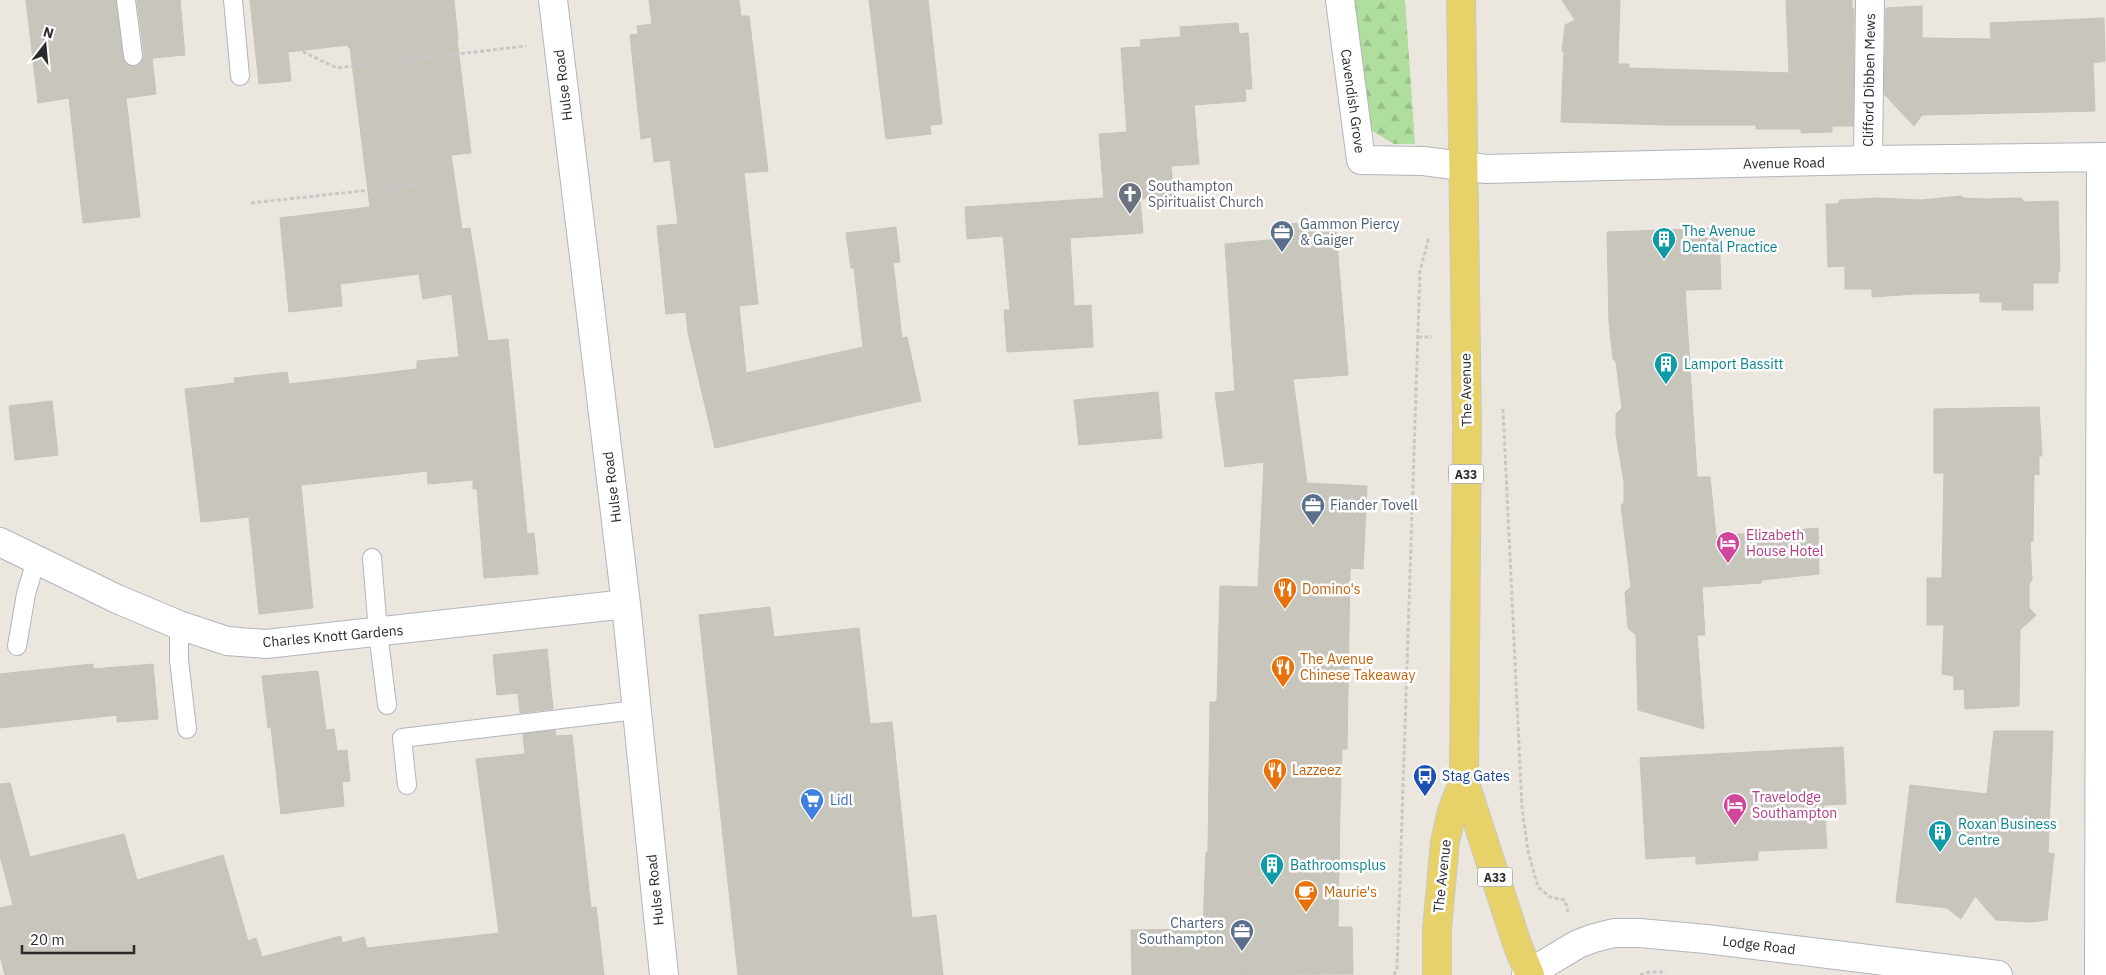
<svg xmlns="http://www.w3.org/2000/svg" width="2106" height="975" viewBox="0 0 2106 975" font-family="'IBM Plex Sans',sans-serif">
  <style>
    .forest { fill: url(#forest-firs) }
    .building { fill: #c8c5bd; stroke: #c7c3b8 }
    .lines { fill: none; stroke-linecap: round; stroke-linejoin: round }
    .service-casing { stroke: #b2b4be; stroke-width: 20 }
    .minor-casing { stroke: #b2b4be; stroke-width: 30 }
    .tertiary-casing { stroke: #b2b4be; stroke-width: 30 }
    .primary-casing { stroke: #c8c8c8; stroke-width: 30 }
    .path { stroke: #c8c8c8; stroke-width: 3; stroke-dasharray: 4 2.5; stroke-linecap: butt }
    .service { stroke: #fff; stroke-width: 18 }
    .minor { stroke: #fff; stroke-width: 28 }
    .tertiary { stroke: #fff; stroke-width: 28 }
    .primary { stroke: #e7d269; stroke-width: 28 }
    .labels { text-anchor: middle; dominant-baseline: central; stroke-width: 5; stroke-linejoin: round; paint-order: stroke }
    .shield { fill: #fff; stroke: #6b6b6b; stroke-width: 1 }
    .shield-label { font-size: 12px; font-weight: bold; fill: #2b2b2b }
    .street-label { font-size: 14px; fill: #2b2b2b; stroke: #fff }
    .worship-label { font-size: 14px; fill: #5b616d; stroke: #fff; text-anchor: start }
    .service-label { font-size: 14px; fill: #4e5e75; stroke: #fff; text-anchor: start }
    .culture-label { font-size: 14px; fill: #0d838f; stroke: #fff; text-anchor: start }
    .hotel-label { font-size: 14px; fill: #b23c85; stroke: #fff; text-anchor: start }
    .food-label { font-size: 14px; fill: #c56008; stroke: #fff; text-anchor: start }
    .transit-label { font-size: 14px; fill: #164399; stroke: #fff; text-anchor: start }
    .shop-label { font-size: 14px; fill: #366cbe; stroke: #fff; text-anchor: start }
  </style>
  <defs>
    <pattern id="forest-firs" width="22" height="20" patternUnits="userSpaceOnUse" patternTransform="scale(1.25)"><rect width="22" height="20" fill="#b0de9f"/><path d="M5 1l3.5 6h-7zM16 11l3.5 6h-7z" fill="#98bf89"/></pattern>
  </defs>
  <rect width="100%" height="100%" fill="#ece7de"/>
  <!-- forest -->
  <path class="forest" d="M1352 0H1405L1415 144H1394L1369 129Z"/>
  <!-- building -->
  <path class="building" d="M26 0H116L123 58 125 63 134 67 140 64 144 55 137 0H180L185 55 152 58 156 94 126 98 140 217 83 223 69 98 38 103Z
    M250 0H454L458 40H457L471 153 451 155 462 229 470 228 488 341 508 339 527 534 534 533 538 574 484 578 477 489H473V480L428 484 427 471 301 485 313 608 259 614 249 517 201 522 185 389 235 383 234 378 287 372 289 384 368 375 417 369V361L459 357 452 294 423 299 419 274 340 284 342 306 289 312 280 218 370 207 350 47 348 48V45L288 52 291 81 259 84Z
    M649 0H739L741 16H749L768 171 744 173 758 304 739 306 746 373 863 347 854 268H851L846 233 896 227 900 262 893 263 902 338 907 337 921 401 715 448 688 333 686 312 666 314 657 226 678 224 670 160 654 162 651 137 641 139 630 35 638 34 637 26 652 24Z
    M869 0H928L942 124 930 125 931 134 886 139Z
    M1562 0H1620L1618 64H1629V68L1789 73 1786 0H1852V9H1854L1853 126H1832V132L1801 133V129H1756V125H1668L1561 122 1564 51H1562L1565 25 1575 20Z
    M1922 6V38L1991 39 1990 23 2104 18 2105 61 2093 63 2095 111 1922 115 1914 126 1884 94 1886 8Z
    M1238 23 1239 34 1248 33 1252 89H1245L1246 101 1194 105 1199 164 1171 166 1174 196 1140 199 1143 233 1070 238 1074 306 1091 305 1093 347 1007 352 1004 310H1010L1003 236 967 239 965 207 1104 198 1099 134 1127 132 1121 48 1141 47 1140 40 1181 37 1180 27Z
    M1961 196 1963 198 1984 199 2021 198 2024 202 2058 201 2060 271H2058V283H2033V310H2002V302H1980V293L1915 294 1872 297V289H1845V266L1828 267 1826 204H1837L1840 200 1878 198 1921 200Z
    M1335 220 1348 375 1293 379 1307 483 1367 486 1363 569 1350 568 1347 749H1342L1340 809 1338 927H1352L1353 974 1132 975 1131 930 1203 929 1206 852H1208L1210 702H1217L1220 586 1258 587 1264 462 1225 467 1215 393 1235 391 1225 244 1279 239 1278 225Z
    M1719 228 1721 289 1685 290 1697 477H1710L1716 536 1818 528 1819 574 1762 580 1761 583 1702 587 1705 635H1697L1704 729 1638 710 1636 635 1628 628 1625 592 1631 587 1621 505 1624 503V482L1616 435V414L1622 408 1616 362 1613 359 1609 322 1607 232Z
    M1158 392 1162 438 1079 445 1074 400Z
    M52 401 58 455 15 460 9 406Z
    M2039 407 2042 456H2039V475L2034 474 2033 541H2030L2032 580 2029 584V608L2036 615 2020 630 2019 706 1965 709 1964 689 1954 690V676L1942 674 1944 625H1927V578H1942L1944 473H1934V409Z
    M770 607 774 637 859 628 870 724 892 722 912 918 936 915 943 975H738L699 615Z
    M547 649 553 709 520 713 518 693 497 695 493 655Z
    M93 664V669L153 664 158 719 117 722V715L0 728V674Z
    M318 671 326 730 334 729 337 751 347 750 350 781 342 782 344 806 281 814 271 727 268 728 262 676Z
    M555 730 556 736 572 735 591 908 596 907 604 975H5L0 956V908L13 905 0 856V784L10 783 30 857 124 834 137 880 223 855 248 941 256 938 262 957 341 936 342 943 364 937 367 948 499 933 476 759 525 754 523 734Z
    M1994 731H2053L2048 853 2054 854 2047 920 2032 922 1996 920 1975 896 1961 919 1947 908 1896 902 1910 785 1987 794Z
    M1843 747 1846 804 1824 805 1827 848 1758 851V860L1696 864V856L1646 859 1640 758Z"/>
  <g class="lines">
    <!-- service casing -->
    <g class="service-casing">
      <path id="service" d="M126 0 133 56
        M233 0 240 76
        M372 558 378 632 387 705
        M179 625V660L187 729
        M17 646 26 594 36 560
        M407 785 402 738 636 710"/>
    </g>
    <!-- minor casing -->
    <g class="minor-casing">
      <path id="minor" d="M553 0 626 604 664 975
        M1340 0 1361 160 1423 161 1486 169 1868 160 2106 157
        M1868 160 1870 0
        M0 542 117 599 179 625 227 641 266 644 626 604
        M2099 975 2101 157"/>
    </g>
    <!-- tertiary casing -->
    <g class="tertiary-casing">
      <path id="tertiary" d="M1526 975 1578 944 1594 938 1614 933H1640L1706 939 1998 975"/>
    </g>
    <!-- primary casing -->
    <g class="primary-casing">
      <path id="primary" d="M1461 0 1467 425 1464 780 1517 944 1530 975
        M1437 975V929L1445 842 1452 811 1464 780"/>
    </g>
    <!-- path -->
    <path class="path" d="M291 46 337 68 526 46
      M251 203 425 184 423 169
      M1418 337H1432
      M1503 409 1522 808 1528 851 1538 887 1550 897 1565 900 1568 912
      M1394 975 1397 969 1420 271 1429 237
      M1640 975 1650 972H1666"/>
    <!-- service -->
    <use href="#service" class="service"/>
    <!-- minor -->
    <use href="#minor" class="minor"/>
    <!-- tertiary -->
    <use href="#tertiary" class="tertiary"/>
    <!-- primary -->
    <use href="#primary" class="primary"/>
  </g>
  <!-- icons -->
  <defs>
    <g id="church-pin" transform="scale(1.25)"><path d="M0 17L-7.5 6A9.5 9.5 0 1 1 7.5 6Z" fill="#6b7280" stroke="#fff"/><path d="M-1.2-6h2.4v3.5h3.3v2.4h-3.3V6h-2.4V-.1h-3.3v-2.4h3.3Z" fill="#fff"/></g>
    <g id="office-pin" transform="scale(1.25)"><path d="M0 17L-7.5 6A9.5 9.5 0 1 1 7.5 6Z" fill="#5c6f8a" stroke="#fff"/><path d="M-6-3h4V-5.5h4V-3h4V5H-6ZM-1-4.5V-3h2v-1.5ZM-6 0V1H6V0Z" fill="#fff"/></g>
    <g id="building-pin" transform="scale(1.25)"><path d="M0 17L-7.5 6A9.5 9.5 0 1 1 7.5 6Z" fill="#0f9aa8" stroke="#fff"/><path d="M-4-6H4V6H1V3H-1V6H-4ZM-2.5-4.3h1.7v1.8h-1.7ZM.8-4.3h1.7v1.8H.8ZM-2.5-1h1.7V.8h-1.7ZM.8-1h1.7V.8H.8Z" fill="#fff"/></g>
    <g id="hotel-pin" transform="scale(1.25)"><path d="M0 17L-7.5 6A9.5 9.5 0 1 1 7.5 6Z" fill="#d1479c" stroke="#fff"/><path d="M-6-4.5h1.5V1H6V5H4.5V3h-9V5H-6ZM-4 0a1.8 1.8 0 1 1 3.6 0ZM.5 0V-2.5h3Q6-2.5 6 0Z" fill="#fff"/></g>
    <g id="restaurant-pin" transform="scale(1.25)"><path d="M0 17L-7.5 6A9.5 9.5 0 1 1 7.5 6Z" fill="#e8710a" stroke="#fff"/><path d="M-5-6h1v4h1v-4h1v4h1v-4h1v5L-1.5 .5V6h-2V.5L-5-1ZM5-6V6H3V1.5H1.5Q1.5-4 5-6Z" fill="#fff"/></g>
    <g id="bus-pin" transform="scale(1.25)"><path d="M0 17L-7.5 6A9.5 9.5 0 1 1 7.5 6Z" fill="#1a4fb4" stroke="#fff"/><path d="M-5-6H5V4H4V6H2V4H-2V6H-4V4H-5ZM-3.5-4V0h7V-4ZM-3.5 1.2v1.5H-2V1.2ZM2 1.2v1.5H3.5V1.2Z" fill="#fff"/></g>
    <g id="supermarket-pin" transform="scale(1.25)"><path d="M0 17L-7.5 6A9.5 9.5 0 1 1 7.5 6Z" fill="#3f7fe0" stroke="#fff"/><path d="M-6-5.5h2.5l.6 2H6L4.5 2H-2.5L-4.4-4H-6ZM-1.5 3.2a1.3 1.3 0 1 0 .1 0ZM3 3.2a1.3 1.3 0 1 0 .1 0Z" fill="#fff"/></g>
    <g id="cafe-pin" transform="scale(1.25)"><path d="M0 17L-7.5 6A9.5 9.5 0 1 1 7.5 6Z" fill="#e8710a" stroke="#fff"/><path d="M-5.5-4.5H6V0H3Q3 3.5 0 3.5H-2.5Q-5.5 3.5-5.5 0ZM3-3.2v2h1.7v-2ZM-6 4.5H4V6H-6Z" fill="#fff"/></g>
  </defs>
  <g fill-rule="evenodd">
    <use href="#church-pin" x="1130" y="194"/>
    <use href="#office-pin" x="1282" y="232"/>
    <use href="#building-pin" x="1664" y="239"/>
    <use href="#building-pin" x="1666" y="364"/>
    <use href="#office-pin" x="1313" y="505"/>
    <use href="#hotel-pin" x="1728" y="543"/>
    <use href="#restaurant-pin" x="1285" y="589"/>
    <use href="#restaurant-pin" x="1283" y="667"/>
    <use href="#restaurant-pin" x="1275" y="770"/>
    <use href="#bus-pin" x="1425" y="776"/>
    <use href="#supermarket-pin" x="812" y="800"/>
    <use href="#hotel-pin" x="1735" y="805"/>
    <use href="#building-pin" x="1940" y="832"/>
    <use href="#building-pin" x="1272" y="865"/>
    <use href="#cafe-pin" x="1306" y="892"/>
    <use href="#office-pin" x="1242" y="931"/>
  </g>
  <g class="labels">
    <!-- shield labels -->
    <g class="shield">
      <rect x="1448.5" y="464.5" width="35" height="19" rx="4"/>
      <rect x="1477.5" y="867.5" width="35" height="19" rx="4"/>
    </g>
    <g class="shield-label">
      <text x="1466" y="474">A33</text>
      <text x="1495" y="877">A33</text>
    </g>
    <!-- street labels -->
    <g class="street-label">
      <text transform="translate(1869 80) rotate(-89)">Clifford Dibben Mews</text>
      <text transform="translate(563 85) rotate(-97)">Hulse Road</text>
      <text transform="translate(1353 101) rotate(82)">Cavendish Grove</text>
      <text transform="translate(1784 163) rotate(-1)">Avenue Road</text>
      <text transform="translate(1466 390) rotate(-91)">The Avenue</text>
      <text transform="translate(612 487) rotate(-97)">Hulse Road</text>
      <text transform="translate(333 636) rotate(-5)">Charles Knott Gardens</text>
      <text transform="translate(1442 876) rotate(-84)">The Avenue</text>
      <text transform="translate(655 890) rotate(-96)">Hulse Road</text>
      <text transform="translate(1759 945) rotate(7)">Lodge Road</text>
    </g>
    <!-- worship labels -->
    <g class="worship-label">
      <text x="1148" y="186">Southampton<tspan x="1148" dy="16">Spiritualist Church</tspan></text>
    </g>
    <!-- service labels -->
    <g class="service-label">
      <text x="1300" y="224">Gammon Piercy<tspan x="1300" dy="16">&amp; Gaiger</tspan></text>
      <text x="1330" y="505">Fiander Tovell</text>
      <text x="1224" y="923" text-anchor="end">Charters<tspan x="1224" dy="16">Southampton</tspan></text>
    </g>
    <!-- culture labels -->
    <g class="culture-label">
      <text x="1682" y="231">The Avenue<tspan x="1682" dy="16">Dental Practice</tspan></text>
      <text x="1684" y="364">Lamport Bassitt</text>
      <text x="1958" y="824">Roxan Business<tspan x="1958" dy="16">Centre</tspan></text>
      <text x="1290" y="865">Bathroomsplus</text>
    </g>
    <!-- hotel labels -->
    <g class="hotel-label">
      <text x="1746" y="535">Elizabeth<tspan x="1746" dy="16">House Hotel</tspan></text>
      <text x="1752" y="797">Travelodge<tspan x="1752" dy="16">Southampton</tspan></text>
    </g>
    <!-- food labels -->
    <g class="food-label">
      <text x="1302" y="589">Domino's</text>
      <text x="1300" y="659">The Avenue<tspan x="1300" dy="16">Chinese Takeaway</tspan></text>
      <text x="1292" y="770">Lazzeez</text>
      <text x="1324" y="892">Maurie's</text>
    </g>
    <!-- transit labels -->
    <g class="transit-label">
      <text x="1442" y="776">Stag Gates</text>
    </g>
    <!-- shop labels -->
    <g class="shop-label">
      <text x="830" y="800">Lidl</text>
    </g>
  </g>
  <!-- north arrow -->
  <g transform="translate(45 45) rotate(16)" stroke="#ffffff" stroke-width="4" paint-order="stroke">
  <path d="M0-4L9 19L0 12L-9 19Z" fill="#2b2b2b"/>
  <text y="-8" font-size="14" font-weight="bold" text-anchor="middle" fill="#2b2b2b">N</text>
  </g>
  <!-- scale -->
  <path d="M22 945v8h112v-8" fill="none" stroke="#2b2b2b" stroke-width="2.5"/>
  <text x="30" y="945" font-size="15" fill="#2b2b2b" stroke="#ffffff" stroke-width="4" paint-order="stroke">20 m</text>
</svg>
